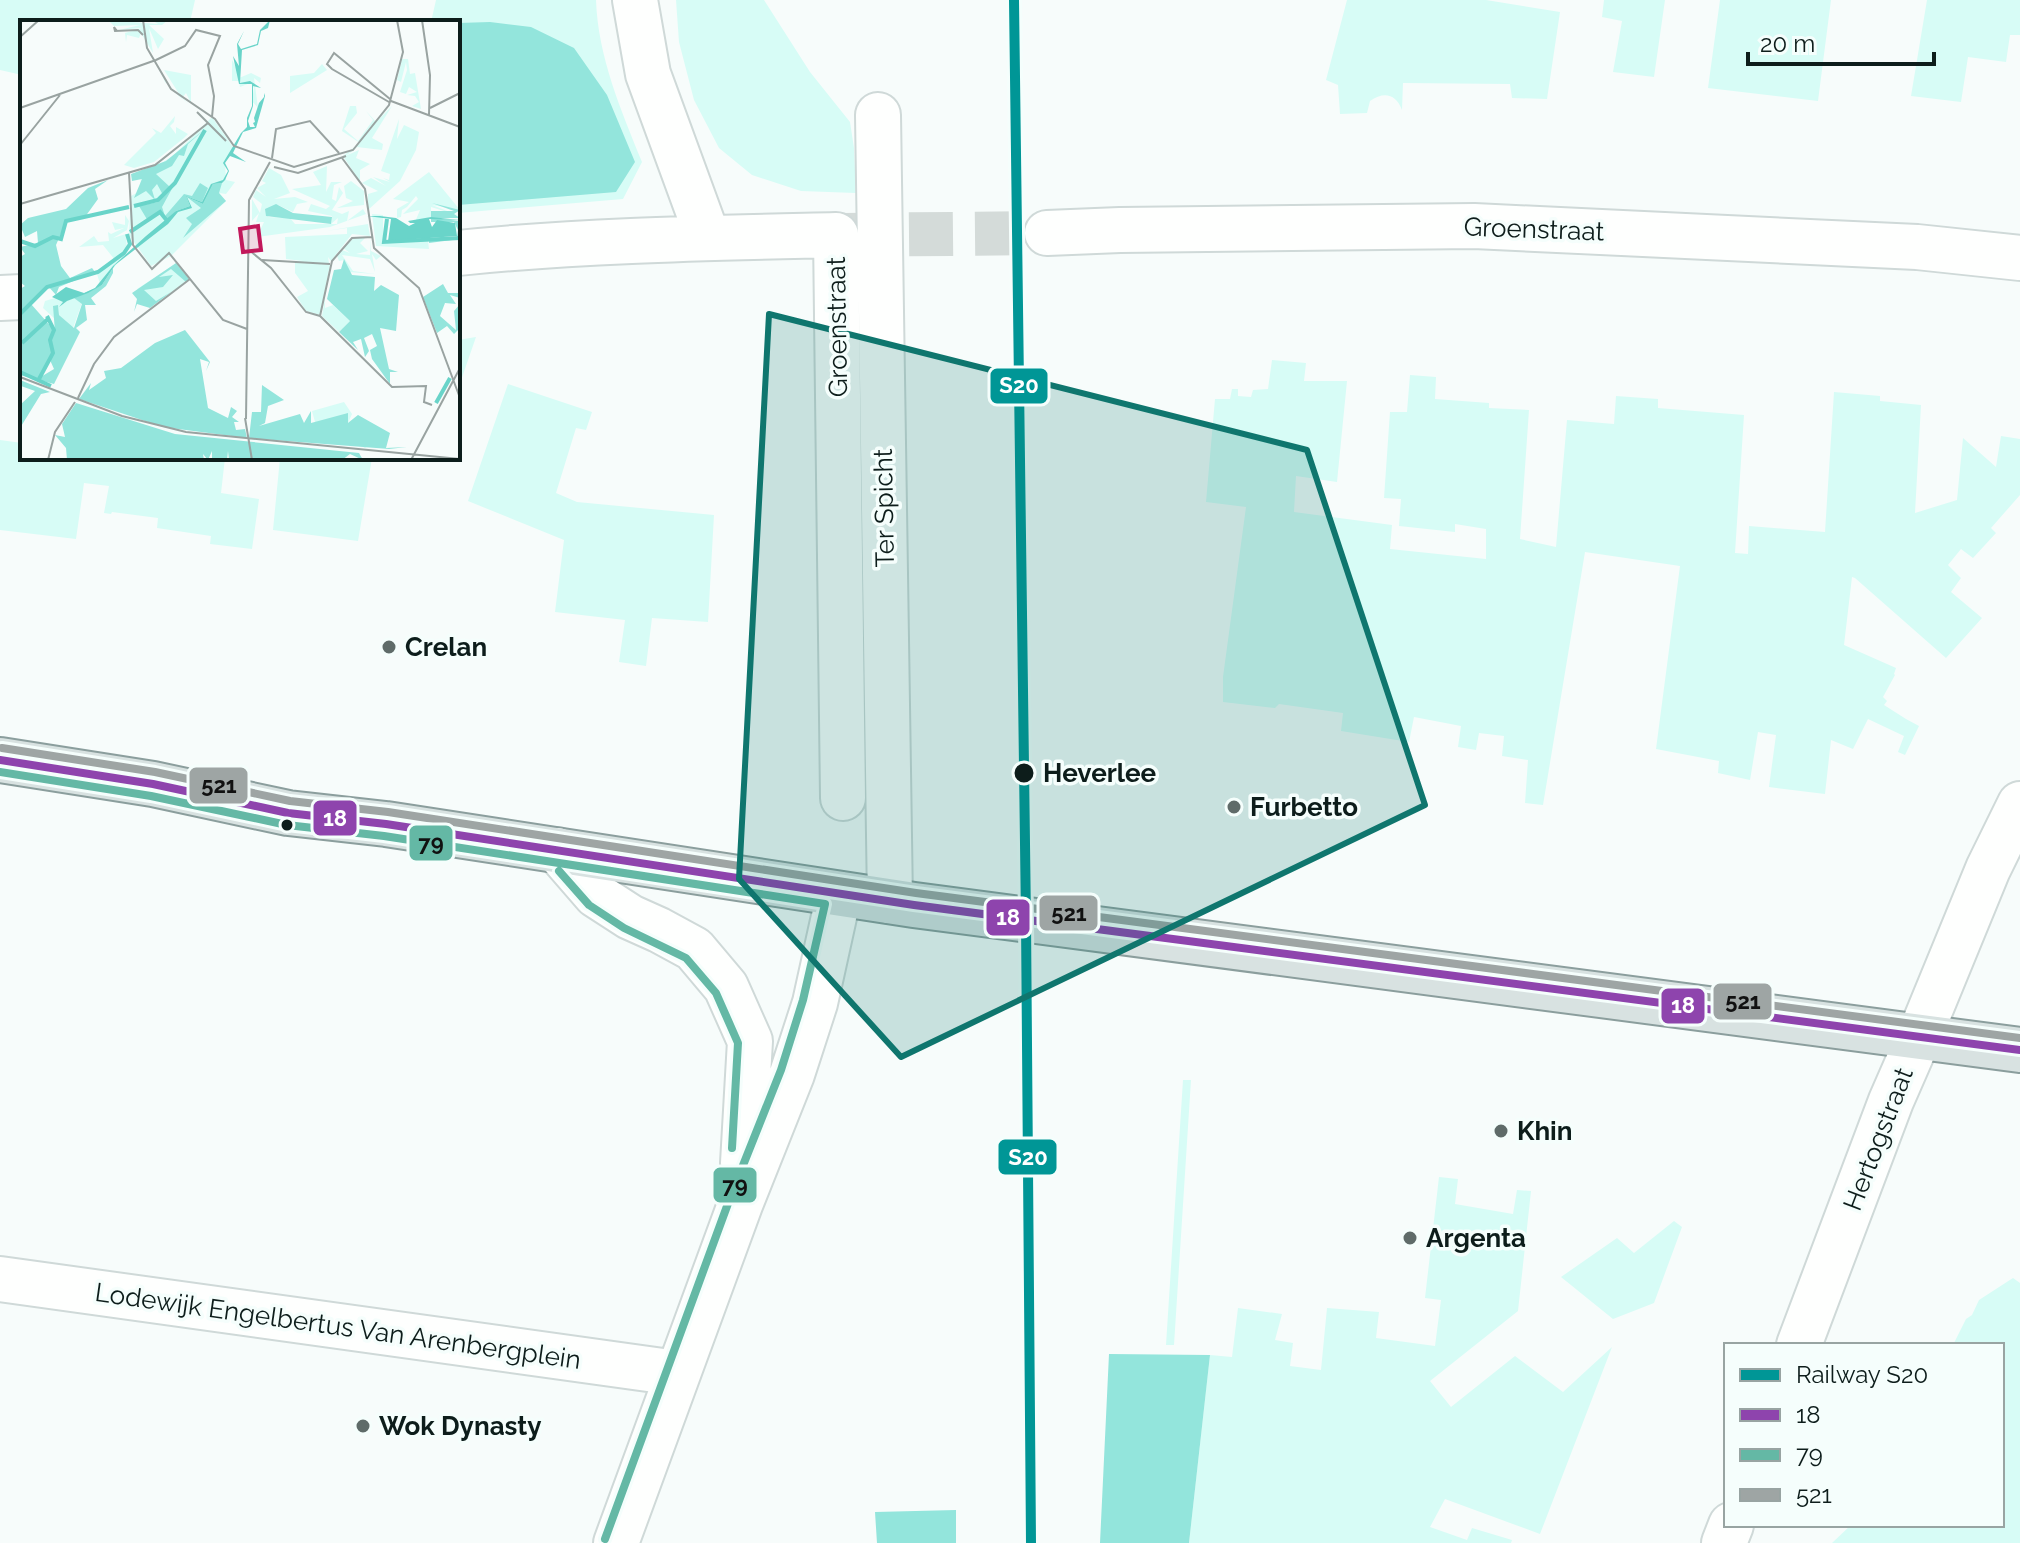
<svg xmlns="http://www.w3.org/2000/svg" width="2020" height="1543" viewBox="0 0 2020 1543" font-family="Raleway,sans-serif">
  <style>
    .green { fill: #d7fcf6 }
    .forest { fill: #93e5dc }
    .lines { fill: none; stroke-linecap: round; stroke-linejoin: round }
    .street-tunnel { stroke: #d4dbd9; stroke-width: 44; stroke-dasharray: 44 22; stroke-linecap: butt }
    .street-casing { stroke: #cfd9d8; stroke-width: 48 }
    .secondary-casing { stroke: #cfd9d8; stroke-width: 48 }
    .primary-casing { stroke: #8b9e9d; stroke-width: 48 }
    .street { stroke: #fefffe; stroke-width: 44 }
    .secondary { stroke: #fefffe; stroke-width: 44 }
    .primary { stroke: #d8e2e1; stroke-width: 44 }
    .bus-1-casing { stroke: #f5fefc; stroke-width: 14 }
    .bus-2-casing { stroke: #f5fefc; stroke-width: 14 }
    .bus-3-casing { stroke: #f5fefc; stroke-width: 14 }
    .bus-1 { stroke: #8e44ad; stroke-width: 8 }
    .bus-2 { stroke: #64b8a5; stroke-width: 8 }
    .bus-3 { stroke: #9ea5a4; stroke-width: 8 }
    .rail-1-casing { stroke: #f5fefc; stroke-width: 16 }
    .rail-1 { stroke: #009696; stroke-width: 10 }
    .marked { fill: #0f766e; fill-opacity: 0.2; stroke: #0f766e; stroke-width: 6; stroke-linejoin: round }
    .poi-dot { fill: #5f6b69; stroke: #f5fefc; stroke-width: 3 }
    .stop-dot { fill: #0d1d1b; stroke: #f5fefc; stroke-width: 3 }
    .labels { text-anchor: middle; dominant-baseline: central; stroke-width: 7; stroke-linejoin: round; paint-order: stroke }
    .street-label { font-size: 26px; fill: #0d1d1b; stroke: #f5fefc }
    .poi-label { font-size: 26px; font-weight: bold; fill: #0d1d1b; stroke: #f5fefc; text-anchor: start }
    .stop-label { font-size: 26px; font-weight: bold; fill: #0d1d1b; stroke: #f5fefc; text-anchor: start }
    .inset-river { fill: none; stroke: #69d4c9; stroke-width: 4 }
    .inset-road { fill: none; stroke: #99a3a1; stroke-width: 2 }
    .view { fill: #c2185b; fill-opacity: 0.15; stroke: #c2185b; stroke-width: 4 }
    .inset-edge { fill: none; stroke: #0d1d1b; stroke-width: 4 }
    .line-badge { stroke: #f5fefc; stroke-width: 3 }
    .badge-label { font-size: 22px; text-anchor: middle; font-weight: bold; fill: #fff }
    .pale-badge-label { font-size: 22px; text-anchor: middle; font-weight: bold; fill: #111 }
  </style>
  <rect width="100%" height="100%" fill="#f7fcfb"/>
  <!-- green -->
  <path class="green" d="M0 0H195L190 22H22V75L0 70Z
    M436 0H596C598 57 621 110 642 162L623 199 458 213V22H431Z
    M676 0H764L810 72 850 122 854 148 856 193 801 191 752 175 719 148 694 100 679 42Z
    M1347 0H1486L1560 12 1547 99 1512 98 1510 84 1403 83 1402 110C1396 94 1384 91 1370 101L1367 113 1340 114 1338 85 1326 80Z
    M1604 0H1665L1654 77 1613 72 1622 21 1602 17Z
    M1720 0H1831L1818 101 1708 88Z
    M1927 0H2020V35H2010L2006 62 1968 57 1961 102 1911 96Z
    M476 337 458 389V340Z
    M1272 360 1306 363 1304 381H1347L1337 482 1296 476 1294 512 1392 525 1390 549 1486 559V529L1455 524V532L1399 526 1401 499 1384 498 1390 412H1407L1410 375 1436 377 1435 399 1489 403V408L1529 410 1520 539 1556 547 1567 420 1614 424 1616 396 1658 399V408L1744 415 1735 553 1748 554 1749 526 1825 532 1834 392 1880 396V401L1921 405 1915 513 1957 500 1963 438 1996 467 2001 436 2020 439V495L1991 528 1996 533 1973 558 1961 549 1948 565 1961 578 1951 592 1982 618 1946 658 1855 578 1852 577 1844 645 1896 668 1894 674 1895 675 1883 697 1887 701 1884 705 1906 719 1919 726 1905 755 1898 752 1904 736 1868 719 1853 749 1831 740 1825 794 1769 787 1776 735 1758 732 1750 780 1718 773 1719 761 1656 749 1680 566 1585 552 1543 805 1525 803 1528 760 1502 756 1504 736 1479 733 1476 750 1458 747 1461 726 1414 717 1409 742 1341 731 1343 713 1279 704 1275 708 1223 702V677L1246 507 1206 502 1215 399H1230L1232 389H1238V396L1251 397 1253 390 1268 389Z
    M508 384 592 412 586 430 576 428 556 493 577 502 714 515 708 622 652 618 646 666 619 662 625 620 555 612 564 540 468 501Z
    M0 440 22 443V458H225L221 493 259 499 252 549 210 544 211 536 157 528 158 518 112 512 111 514 104 513 109 486 84 483 76 539 0 530Z
    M280 458H372L358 541 273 530Z
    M1183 1080H1191L1174 1345H1166Z
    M1439 1177 1458 1179 1455 1204 1513 1214 1517 1190 1531 1191 1518 1311 1430 1381 1451 1407 1515 1356 1563 1392 1612 1347 1540 1534 1445 1499 1430 1527 1467 1540 1472 1528 1512 1540 1511 1543H1189L1210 1355 1232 1357 1238 1308 1282 1314 1275 1340 1293 1343 1290 1366 1321 1370 1327 1308 1379 1312 1376 1338 1435 1346 1441 1300 1425 1298Z
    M1674 1221 1682 1227 1654 1303 1613 1319 1561 1277 1617 1238 1634 1253Z
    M2013 1278 2020 1283V1543H1832L1851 1525H2002V1345H1953L1966 1319 1972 1315 1979 1300Z"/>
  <!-- forest -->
  <path class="forest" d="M490 22 531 27 574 48 607 95 635 162 616 192 458 205V23Z
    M1109 1354 1210 1355 1189 1543H1100Z
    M956 1510V1543H877L875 1512Z"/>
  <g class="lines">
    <!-- street-tunnel -->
    <path class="street-tunnel" d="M843 235 1047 233"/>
    <!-- street casing -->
    <g class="street-casing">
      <path id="street" d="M635 0 648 74 708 238
        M878 115 890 901
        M1047 233 1120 230 1474 226 1917 247 2020 258
        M458 253C584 240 710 238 836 235L843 798
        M0 298 22 297
        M557 850 596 895 630 917 659 930 694 949 726 987 750 1041 743 1163
        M0 1279 677 1373
        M1799 1345 1891 1101 1919 1037
        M616 1543 741 1202 792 1074 815 1003 839 894
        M1724 1543 1731 1525"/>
    </g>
    <!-- secondary casing -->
    <g class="secondary-casing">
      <path id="secondary" d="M1919 1037 1988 869 2020 804"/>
    </g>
    <!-- primary casing -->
    <g class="primary-casing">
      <path id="primary" d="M0 760 153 784 288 813 386 824 914 905 2020 1050"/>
    </g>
    <!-- street -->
    <use href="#street" class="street"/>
    <!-- secondary -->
    <use href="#secondary" class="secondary"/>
    <!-- primary -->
    <use href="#primary" class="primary"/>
    <!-- bus-1 casing -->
    <g class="bus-1-casing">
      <path id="bus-1" d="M0 760 153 784 288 813 386 824 914 905 2020 1050"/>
    </g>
    <!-- bus-2 casing -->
    <g class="bus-2-casing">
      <path id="bus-2" d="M0 772 151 796 287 825 384 836 825 904 803 1000 781 1070 730 1198 605 1539
        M559 871 589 905 624 928 686 958 716 993 738 1043 732 1148"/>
    </g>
    <!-- bus-3 casing -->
    <g class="bus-3-casing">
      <path id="bus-3" d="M2 748 155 772 290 801 388 812 916 893 2020 1038"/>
    </g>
    <!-- bus-1 -->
    <use href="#bus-1" class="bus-1"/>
    <!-- bus-2 -->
    <use href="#bus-2" class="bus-2"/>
    <!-- bus-3 -->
    <use href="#bus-3" class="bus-3"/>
    <!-- rail-1 casing -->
    <g class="rail-1-casing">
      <path id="rail-1" d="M1014 0 1026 920 1031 1543"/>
    </g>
    <!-- rail-1 -->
    <use href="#rail-1" class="rail-1"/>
  </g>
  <!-- marked area -->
  <path class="marked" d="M769 314 1307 450 1425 805 901 1057 739 879Z"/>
  <!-- markers -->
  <g class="poi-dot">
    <circle cx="389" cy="647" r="8"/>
    <circle cx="1234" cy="807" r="8"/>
    <circle cx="1501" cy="1131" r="8"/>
    <circle cx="1410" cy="1238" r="8"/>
    <circle cx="363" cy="1426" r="8"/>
  </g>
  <g class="stop-dot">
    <circle cx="1024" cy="773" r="11"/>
    <circle cx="287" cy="825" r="7"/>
  </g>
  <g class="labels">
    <!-- street labels -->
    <g class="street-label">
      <text transform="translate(1534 229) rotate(2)">Groenstraat</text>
      <text transform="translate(837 327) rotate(-91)">Groenstraat</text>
      <text transform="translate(884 508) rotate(-91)">Ter Spicht</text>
      <text transform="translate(1878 1139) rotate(-69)">Hertogstraat</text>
      <text transform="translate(338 1326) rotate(8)">Lodewijk Engelbertus Van Arenbergplein</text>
    </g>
    <!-- poi labels -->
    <g class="poi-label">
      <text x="405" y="647">Crelan</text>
      <text x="1250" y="807">Furbetto</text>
      <text x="1517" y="1131">Khin</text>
      <text x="1426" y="1238">Argenta</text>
      <text x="379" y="1426">Wok Dynasty</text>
    </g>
    <!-- stop labels -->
    <g class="stop-label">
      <text x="1043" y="773">Heverlee</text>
    </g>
  </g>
  <!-- overview -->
  <g transform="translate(20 20)">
    <rect width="440" height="440" fill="#f7fcfb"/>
    <path d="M88 0 138 4 132 0H148L142 5H129L144 19 138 29 129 8 133 33 121 13 119 18 107 15 106 22 105 13 122 8 99 10 120 5 94 6ZM382 39H388L390 54 395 53 401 89 392 86 399 82 395 76 387 75 397 72 389 67 386 74 380 72 387 50 386 42 381 62 377 60ZM212 40 218 51 220 47 219 58 231 53 241 58 240 63 234 58 238 88 232 81 231 86 234 68 230 63 220 67 219 61H212ZM136 43 147 64 161 77 144 50 171 55V83L166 73 162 78 169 84 160 77 151 69 149 66 145 62ZM302 44 307 50 270 73V56L294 53ZM330 86H336L337 93 324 109 338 121 353 100 346 91 356 102 372 86 352 118 363 124 362 130 337 127 333 131 325 136 339 130 336 138 350 144 340 150V162L323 136 340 123 322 111ZM155 96 154 102 150 106 156 114V107L168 114 164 118 134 142 114 148 104 145 136 113 132 108 141 113ZM192 97 213 127 205 143 206 160 215 162 206 174 199 173 206 181 151 236 131 246 109 215 111 176 120 171 121 156 112 161 153 136ZM379 99 377 119 384 105 399 112 396 130 380 161 348 190V174L358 171 342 163 351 158 366 166 353 157 370 162 363 158 369 160 370 154 361 151ZM307 146 306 172 311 162H322L314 165 312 179 316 181 319 167 323 173 312 190 322 194 329 191 327 201 343 189 346 194 310 207 237 217 244 202H236L239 193 232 201V179L240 193 242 184 233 177 236 170 246 177 237 168 246 163 242 161 249 148 261 155 270 173 254 179 275 177 288 182 277 184 273 192 258 185 248 197 270 198 275 204H317L318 198 311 204 312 196 288 191 291 184 306 189 310 186 272 169 301 165 293 152ZM409 152 440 190 412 185 440 196 411 187V197L395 202 400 190 383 194 398 179 396 176 387 187 382 190 381 197 377 198V189L389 182 373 179ZM331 161 344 171V185L317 188 333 181 326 178 324 166ZM352 194 363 195V223L408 221 409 229 356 226ZM105 195 109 201 107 210 93 218 106 214 107 232 80 264 77 254 95 240 83 225 59 227 74 216 78 222 89 221 88 212 91 214 104 208 95 210 92 202 105 205ZM348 204 350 216 332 214 311 241 308 237 309 243H290L310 245 300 295 286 291 277 277 288 271 275 253V241H283L266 239 265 217 327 214V208L306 211ZM335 217H346L340 223 348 231 336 234 350 235 351 219V231L361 236 356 240 352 234 355 252 350 239 322 235 333 251 355 254 329 252 324 240 319 241 317 236 322 230 330 233 323 228ZM157 243 169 259 136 284 117 269ZM35 278 43 282 54 278 62 283 53 308 39 295 38 285 35 299 23 288 25 281ZM305 278V288L313 285 330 301 319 312 302 296ZM324 382 332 394 328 403 338 395 368 414 345 428 295 402 292 391Z" fill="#d7fcf6"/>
    <path d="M185 109 168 124 164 136 159 135 152 146 136 154 150 167 143 175 137 164 132 170 135 180 126 171 114 178 122 159 112 161 111 154 146 141ZM88 160 75 169 78 179 65 197 46 202 36 225 41 246 50 258 72 248 75 252 39 267 36 275 28 266 11 284 34 310 29 320 32 334 19 358 34 349 30 340 34 333 30 320 35 312 33 286 38 285 39 295 54 308 62 284 54 278 82 265 93 248V253L86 266 71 278 76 285H65L67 300 56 308 60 312 34 364 0 355V269L5 266 0 262V237L5 234 0 227 18 223 17 211 5 217 0 205 8 198 46 189 68 168ZM180 163 188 168 182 182 166 176 170 186 156 191 148 203 141 192 128 201 119 186 138 182 154 165 142 187 145 196 164 174 172 176ZM202 163 199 173 206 181 163 218 172 204 166 198 181 188 167 177 183 184 193 164ZM412 183 440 190 434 194 440 198H413L440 201V219L409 223V219L437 217 438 210 434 202H411V191H434ZM256 184 273 193 312 197 311 204 246 196 245 189ZM324 239 332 255 355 257 354 271 361 265 379 275 376 311 360 308 369 349 378 352H370V364L352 339 350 330 357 326 352 314 344 318 349 331 345 337 341 319 333 322 338 330 319 312 330 301 307 279 314 250 321 249ZM156 243 169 259 166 262 151 249 139 257 153 255 143 267 124 270 136 281 151 272 130 288 117 284 114 292 117 279 112 273ZM423 264 428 273H440V278L430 275 436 284 425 283 420 296 436 310 434 291 440 284V308L434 314 427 306 417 313 403 277ZM165 310 190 342 186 351 189 342 180 339 188 388 208 398 211 387 217 391 212 397 219 402H214L216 410 225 409 227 418 143 407 59 379 71 363 69 370 86 358 84 351 101 348 135 323ZM0 360 30 372 21 374 0 408V385L15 371 1 366ZM242 365 264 380 248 386 245 403 239 406 280 394 284 403 291 391V403L328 393V403L338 395 370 413 366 428 387 427 369 429 229 418 232 392H241ZM56 383 155 414 339 433 343 440 330 434 322 440H209L208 431 207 440H192V431L188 440 183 434 184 440H47L46 428 35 415 45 417 42 404Z" fill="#93e5dc"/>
    <path d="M250 0 248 8 241 11 238 25 222 30 220 63 230 61 241 68 233 66V86L228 101 230 107H235L233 103 235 102 234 98 239 83 244 77V73L245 76 236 108 223 112 213 133 226 142 210 136 205 143 209 151 205 160 202 163 193 164 183 184 167 177 172 188 158 192 148 204 95 245 82 265 68 273 47 281 39 287 43 282 32 277 46 267 64 273 75 268 93 246 126 216 156 191 170 186 166 176 182 182 191 164 203 160 208 151 203 143 221 113 227 107V98L232 86V64H219L213 36 219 46 217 24 224 11 218 24 221 29 237 24 240 10ZM347 196H360L376 198 389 206 395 203H390L388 201 411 197 440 200 409 199 412 207 417 200 435 203 437 216 368 221 371 199Z" fill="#69d4c9"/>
    <path class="inset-river" d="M114 186 138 180 155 163 185 110M367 199 364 222 440 218M110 212 140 192 148 202M0 221 15 226 33 217 41 219 46 201 109 187M0 294 27 267 78 252 104 233 110 224 107 214M2 323 29 298M0 352 31 366M19 359 33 333 30 320 34 310 27 296M416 383 430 358"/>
    <path class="inset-road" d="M123 0 127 28 151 69 195 99 214 126 274 147 333 130 369 85 383 32 377 0M402 0 410 55 409 95M97 11 94 7 95 11 118 10 123 15M0 17 19 0M136 40 165 26 176 10 200 16 188 45 194 76 192 97M371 81 440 107M369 82 312 49 307 44 314 33 370 79M0 88 136 40M410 88 440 73M177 92 206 121M0 125 40 75M252 138 256 109 290 101 319 133M322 138 345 169 354 228 399 268 440 378M254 147 278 153 326 136M109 153 113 225 132 249 149 233 203 300 227 309M0 184 135 145 188 103M229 230 251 248 286 292 300 296 372 367 406 366 404 382 412 385M242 240 310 244M300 296 312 241 332 218 353 217M0 357 102 396 166 412 440 439M58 378 74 344 94 317 170 259M225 398 232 440M226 399 229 180 250 142M28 440 35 412 55 382M391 440 440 348"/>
    <path class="view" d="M238 206 241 230 223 232 220 209Z"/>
    <rect width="440" height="440" class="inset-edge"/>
  </g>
  <g class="line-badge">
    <rect x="989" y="367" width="60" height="38" rx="8" fill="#009696"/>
    <rect x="188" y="766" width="61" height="39" rx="8" fill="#9ea5a4"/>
    <rect x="312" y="799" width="46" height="38" rx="8" fill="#8e44ad"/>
    <rect x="408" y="824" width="46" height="38" rx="8" fill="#64b8a5"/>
    <rect x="1038" y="894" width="61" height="38" rx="8" fill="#9ea5a4"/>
    <rect x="985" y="898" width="46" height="39" rx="8" fill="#8e44ad"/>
    <rect x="1712" y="982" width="61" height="39" rx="8" fill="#9ea5a4"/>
    <rect x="1660" y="987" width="46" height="38" rx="8" fill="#8e44ad"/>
    <rect x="997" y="1138" width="61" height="38" rx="8" fill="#009696"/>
    <rect x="712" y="1166" width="46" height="38" rx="8" fill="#64b8a5"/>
  </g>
  <g class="badge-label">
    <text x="1019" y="393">S20</text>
    <text x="335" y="826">18</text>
    <text x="1008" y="925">18</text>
    <text x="1683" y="1013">18</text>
    <text x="1028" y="1165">S20</text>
  </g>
  <g class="pale-badge-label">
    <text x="219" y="793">521</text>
    <text x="431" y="851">79</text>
    <text x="1069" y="921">521</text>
    <text x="1743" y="1009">521</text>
    <text x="735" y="1193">79</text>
  </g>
  <!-- legend -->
  <rect x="1724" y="1343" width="280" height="184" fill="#f5fefc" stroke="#98a4a2" stroke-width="2"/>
  <rect x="1740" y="1369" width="40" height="12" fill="#009696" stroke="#98a4a2" stroke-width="2"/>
  <text x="1796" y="1383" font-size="24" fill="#0d1d1b">Railway S20</text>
  <rect x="1740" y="1409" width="40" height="12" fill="#8e44ad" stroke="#98a4a2" stroke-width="2"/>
  <text x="1796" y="1423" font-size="24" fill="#0d1d1b">18</text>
  <rect x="1740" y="1449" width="40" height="12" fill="#64b8a5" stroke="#98a4a2" stroke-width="2"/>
  <text x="1796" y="1463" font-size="24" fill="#0d1d1b">79</text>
  <rect x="1740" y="1489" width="40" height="12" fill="#9ea5a4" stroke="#98a4a2" stroke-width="2"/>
  <text x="1796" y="1503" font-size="24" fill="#0d1d1b">521</text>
  <!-- scale -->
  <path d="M1748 52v12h186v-12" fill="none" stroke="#0d1d1b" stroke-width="4"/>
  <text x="1760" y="52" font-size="24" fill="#0d1d1b" stroke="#f5fefc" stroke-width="6" paint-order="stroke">20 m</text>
</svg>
